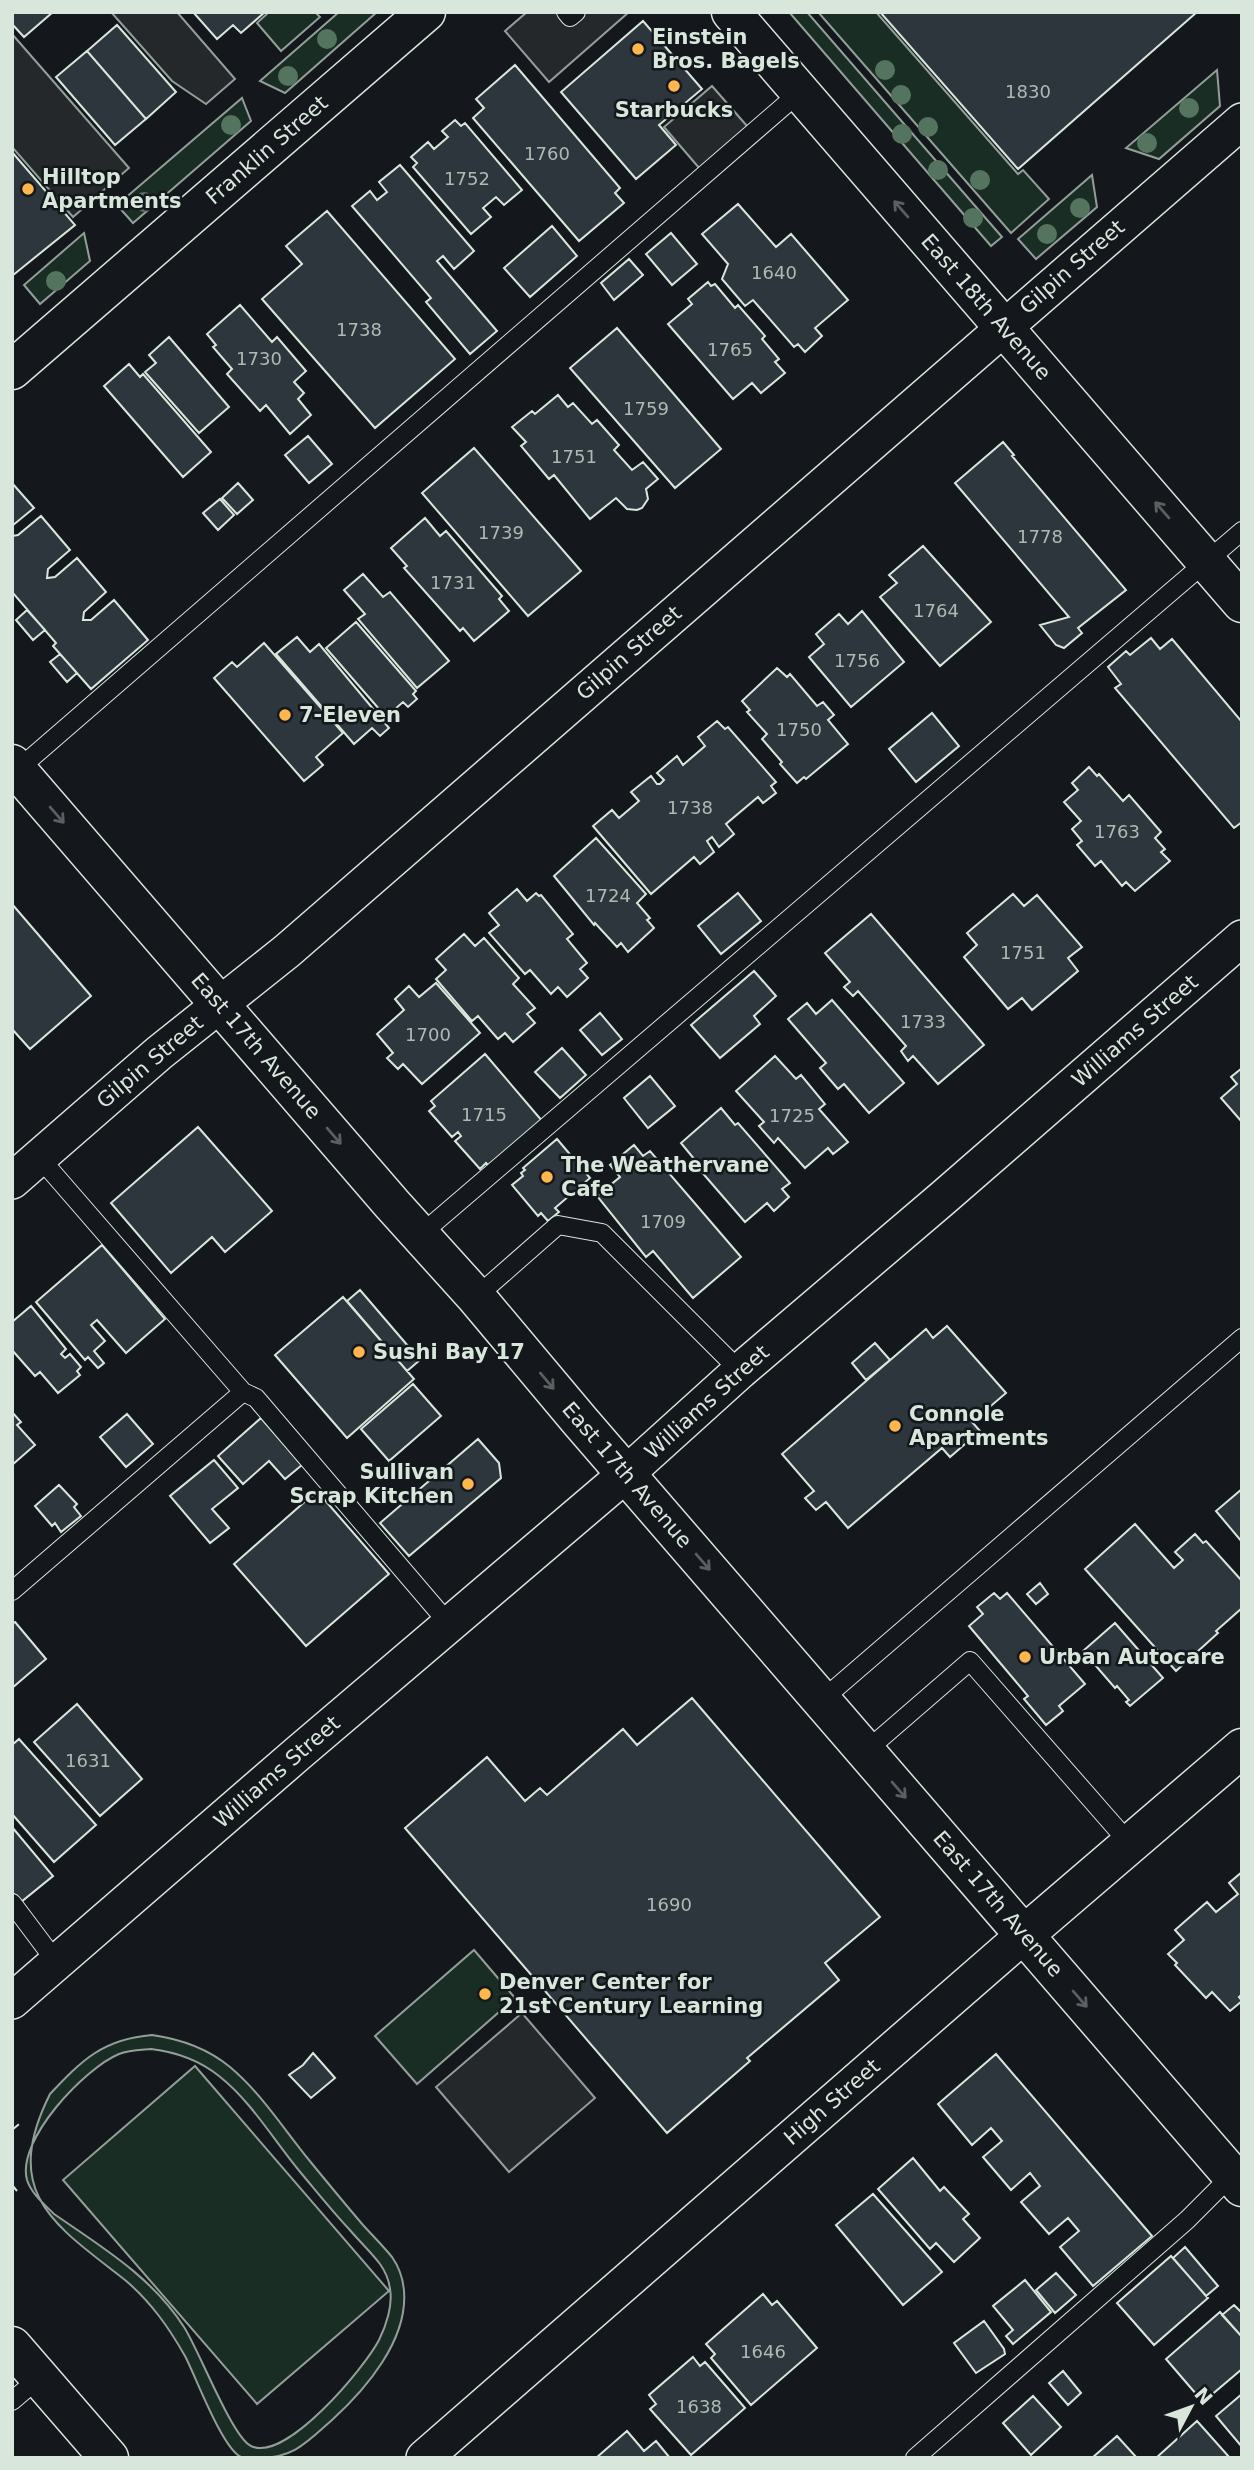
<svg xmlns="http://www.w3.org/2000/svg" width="1254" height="2470" viewBox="0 0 1254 2470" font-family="'DejaVu Sans',sans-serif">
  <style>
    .green { fill: #1a2d24; stroke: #939e99; stroke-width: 2; fill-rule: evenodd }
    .parking { fill: #24282b; stroke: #939e99; stroke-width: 2 }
    .building { fill: #2c363c; stroke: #d8e6dc; stroke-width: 2 }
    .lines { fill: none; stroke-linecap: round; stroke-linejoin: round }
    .lane-casing { stroke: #d8e6dc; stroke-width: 20 }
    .street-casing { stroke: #d8e6dc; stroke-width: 38 }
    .secondary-casing { stroke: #d8e6dc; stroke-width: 41 }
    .lane { stroke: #14181c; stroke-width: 18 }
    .street { stroke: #14181c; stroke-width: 35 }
    .secondary { stroke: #14181c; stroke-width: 38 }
    .fence { stroke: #d8e6dc; stroke-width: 2; stroke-dasharray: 9 3.5; stroke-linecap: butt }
    .tree { fill: #55745f }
    .oneway { stroke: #59605f }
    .poi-dot { fill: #ffb74d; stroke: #14181c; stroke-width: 2.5 }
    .labels { text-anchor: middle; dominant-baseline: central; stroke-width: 5; stroke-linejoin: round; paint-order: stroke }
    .number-label { font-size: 18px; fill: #adbab4 }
    .poi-label { font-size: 21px; font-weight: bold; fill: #d8e6dc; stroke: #14181c; text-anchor: start }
    .street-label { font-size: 21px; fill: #d8e6dc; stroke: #14181c }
  </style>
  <rect width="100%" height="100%" fill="#14181c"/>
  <!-- green -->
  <path class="green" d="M269 12H315L320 17 281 51 257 23Z
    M339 12H377L285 93 260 81Z
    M789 12H807L1002 237 991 246Z
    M818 12H876L1018 174 1023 170 1049 199 1011 233Z
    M1217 70 1220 106 1159 159 1126 148Z
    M242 98 251 121 133 223 117 205Z
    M1092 175 1097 207 1036 259 1018 239Z
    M84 233 90 261 40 304 24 285Z
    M474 1950 515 1998 417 2084 375 2036Z
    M152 2035C181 2039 207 2048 230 2067 261 2093 283 2128 309 2160 327 2182 345 2204 363 2225 373 2236 383 2246 392 2257 399 2267 403 2278 404 2291 408 2340 366 2389 332 2420 307 2442 294 2458 259 2458 254 2458 246 2459 241 2457 222 2448 196 2377 185 2356 177 2342 169 2329 159 2316 149 2303 137 2290 125 2280 55 2225 0 2194 50 2094 82 2060 103 2039 152 2035ZM151 2049C176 2052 199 2060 219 2076 252 2102 274 2141 301 2173 317 2192 332 2211 349 2229 359 2241 371 2252 380 2264 385 2271 389 2281 390 2289 393 2305 386 2326 379 2340 365 2367 286 2463 251 2446 232 2437 199 2350 184 2327 152 2277 102 2247 54 2214 44 2204 31 2193 27 2180 16 2140 85 2068 119 2054 129 2050 140 2050 151 2049Z
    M195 2066 389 2291 257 2404 63 2180Z"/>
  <!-- parking -->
  <path class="parking" d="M111 12H177L235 79 206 104 172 81Z
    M527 12H629L549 82 505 31Z
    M12 34 129 168 73 217 12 147Z
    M712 86 754 134 706 176 664 127Z
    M522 2013 595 2098 509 2172 436 2087Z"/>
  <!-- building -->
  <path class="building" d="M12 12H53L24 37 12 24Z
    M193 12H265L241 33 233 25 217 39Z
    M880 12H1197L1018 169Z
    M643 21 702 89 659 125 676 145 636 179 561 92Z
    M117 25 176 92 146 119 87 51Z
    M87 51 146 119 115 145 56 77Z
    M515 65 620 188 615 193 624 203 579 241 473 118 484 108 476 99Z
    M455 120 461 126 465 123 522 190 504 205 496 197 483 208 491 217 471 234 413 167 417 163 411 157 428 142 434 149 448 137 442 131Z
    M12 152 75 225 12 276Z
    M400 165 474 251 454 269 443 256 437 261 497 331 470 354 426 302 431 298 352 206 370 191 377 200 387 192 379 182Z
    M738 204 776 247 791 234 848 300 815 328 822 336 805 352 798 344 794 347 753 300 745 306 722 279 728 264 702 234Z
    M327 211 455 359 375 428 262 299 302 264 286 246Z
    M552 226 577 256 530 297 504 268Z
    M671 233 697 264 672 285 646 254Z
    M629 259 643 275 614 300 601 283Z
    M708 282 711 286 715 284 735 308 738 305 765 336 762 339 779 359 775 362 785 373 761 393 752 383 733 399 668 324 692 304 688 299Z
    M240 305 272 342 277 337 306 371 294 382 304 393 298 399 311 415 290 434 266 405 260 411 227 374 232 369 213 347 216 345 207 334Z
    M617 328 721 449 675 488 570 368Z
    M169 337 229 407 199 433 145 372 156 363 149 355Z
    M129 364 140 377 143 374 211 452 183 477 104 386Z
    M558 395 568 407 573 403 592 424 597 420 619 445 614 450 632 470 643 462 658 479 646 489 648 499 642 508 637 510 627 509 616 498 590 519 554 475 549 479 521 446 526 442 512 427 532 411 535 414Z
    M308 436 332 464 309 483 285 455Z
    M1003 442 1014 455 1012 456 1126 590 1078 628 1082 633 1064 648 1056 645 1040 625 1069 617 955 483Z
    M474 448 581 571 528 616 422 493Z
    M12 483 34 508 12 526Z
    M238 483 253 500 237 514 222 498Z
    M220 499 234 515 218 530 203 513Z
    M41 516 70 550 48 569 47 578 55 577 77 558 106 592 84 612 83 620H91L114 600 148 640 91 689 53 646 56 643 12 592V536L18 535Z
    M425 518 440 536 446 531 502 596 499 599 509 611 474 641 463 628 460 631 404 568 407 566 391 548Z
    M923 546 991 622 940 666 880 597 897 583 889 575Z
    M363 574 383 597 390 592 449 661 417 688 358 619 365 614 344 590Z
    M27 610 45 630 33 640 16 620Z
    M862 611 904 662 851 707 809 657 824 644 816 634 839 614 848 624Z
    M356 622 416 691 413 694 417 699 408 707 403 702 386 717 326 648Z
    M297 637 310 652 319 644 389 728 380 736 372 728 354 744 276 654Z
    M1151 638 1160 649 1172 639 1242 722V822L1234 828 1115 688 1121 684 1108 667 1126 651 1130 655Z
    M264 643 343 733 316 757 323 765 304 781 214 678 232 662 237 667Z
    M60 654 77 673 67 682 50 662Z
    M777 668 787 677 790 674 817 706 823 702 834 715 828 720 848 744 806 779 804 777 797 783 780 764 782 762 762 739 767 734 747 712 750 710 742 701Z
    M932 713 959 746 916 782 889 749Z
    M717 721 725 729 728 727 776 782 771 786 776 793 763 803 758 797 726 824 734 834 719 847 712 837 707 841 714 852 700 864 694 857 651 894 593 826 612 810 619 818 639 801 631 792 651 776 657 784H660L664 780 657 773 677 756 683 765 705 746 698 737Z
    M1089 767 1097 776 1099 774 1123 801 1129 795 1161 832 1155 838 1165 849 1161 852 1170 861 1135 891 1126 882 1122 886 1101 861 1095 866 1077 845 1082 841 1072 829 1081 821 1064 802 1078 790 1072 783Z
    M596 838 646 894 637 903 650 918 647 920 654 928 628 952 621 943 617 947 595 923 594 925 554 876Z
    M517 889 527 901 536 893 539 896 541 895 573 934 567 939 587 963 580 969 588 978 567 997 558 987 551 994 530 970 525 974 489 933 499 925 489 913Z
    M738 893 761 921 721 954 698 926Z
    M1013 894 1024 906 1037 895 1082 947 1068 958 1078 971 1032 1010 1022 998 1008 1009 964 957 977 945 967 933Z
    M12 904 91 996 30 1049 12 1029Z
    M871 914 984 1045 938 1084 913 1056 908 1061 901 1051 906 1046 858 991 853 996 844 987 850 982 825 953Z
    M464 934 475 946 484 938 519 978 513 984 535 1008 527 1014 535 1023 513 1042 505 1033 498 1039 478 1016 472 1021 436 979 446 970 436 959Z
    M754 971 776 996 754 1016 760 1024 720 1058 691 1025Z
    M436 983 480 1033 422 1084 403 1064 398 1069 387 1058 393 1053 377 1034 404 1010 395 999 409 986 419 997Z
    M832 1000 904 1083 869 1113 844 1084 838 1089 820 1068 826 1063 788 1019 807 1003 816 1014Z
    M600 1013 622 1039 602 1055 580 1030Z
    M562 1048 586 1075 560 1098 535 1072Z
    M485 1054 543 1122 490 1167 486 1163 480 1169 455 1141 461 1136 458 1132 452 1137 429 1111 435 1106 431 1101Z
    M775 1056 796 1079 801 1075 825 1104 819 1109 848 1142 833 1154 828 1148 805 1168 778 1138 774 1143 759 1126 764 1122 736 1091Z
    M1242 1068V1122L1221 1098 1237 1084 1231 1077Z
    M650 1076 675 1106 648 1128 624 1098Z
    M721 1108 735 1125 738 1123 790 1183 782 1189 789 1197 774 1211 767 1203 745 1222 693 1162 695 1160 681 1143Z
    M198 1127 272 1211 225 1252 212 1237 171 1273 111 1203Z
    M557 1139 590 1178 555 1208 559 1212 548 1221 541 1213 538 1216 512 1185 523 1176 521 1173 525 1170 523 1168Z
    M634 1145 643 1156 650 1151 741 1257 693 1298 653 1251 646 1257 597 1196 620 1177 610 1165Z
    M102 1245 165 1319 126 1353 97 1320 91 1325 105 1341 94 1351 104 1363 98 1368 88 1357 85 1360 36 1302Z
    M360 1290 420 1360 407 1371 347 1301Z
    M343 1297 414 1379 347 1438 275 1355Z
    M31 1306 66 1349 61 1354 65 1358 70 1354 81 1367 77 1371 80 1375 58 1393 40 1372 35 1376 12 1350V1322Z
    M947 1326 1006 1393 972 1422 980 1431 950 1457 942 1448 848 1528 826 1502 816 1510 805 1498 814 1491 782 1454 926 1329 933 1338Z
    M875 1343 890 1360 866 1380 852 1363Z
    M413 1384 441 1416 389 1461 361 1429Z
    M12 1412 21 1422 17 1425 35 1445 12 1465Z
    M127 1414 153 1444 126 1467 100 1437Z
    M261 1418 302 1465 285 1479 269 1461 243 1484 218 1456Z
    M478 1439 499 1463 501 1478 409 1556 380 1523Z
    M214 1460 238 1488 212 1509 229 1528 210 1543 170 1496Z
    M59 1485 77 1504 74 1507 81 1516 61 1532 55 1523 52 1526 35 1506Z
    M1242 1489V1542L1216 1511Z
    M317 1491 389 1574 306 1646 234 1564Z
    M1135 1524 1174 1568 1183 1560 1175 1552 1195 1534 1203 1543 1206 1541 1242 1581V1608L1216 1631 1218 1633 1176 1671 1085 1569Z
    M1040 1583 1048 1594 1036 1604 1027 1594Z
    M994 1593 1000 1599 1007 1593 1085 1684 1059 1706 1063 1711 1046 1725 1024 1699 1028 1696 969 1626 983 1614 977 1607Z
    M15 1622 46 1659 12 1688V1624Z
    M1115 1623 1163 1678 1130 1706 1126 1702 1129 1700 1117 1686 1115 1688 1083 1651Z
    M692 1698 880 1917 825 1963 839 1980 747 2058 750 2061 667 2133 405 1828 487 1757 525 1801 540 1788 547 1795 623 1729 637 1745Z
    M77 1704 142 1779 100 1816 34 1742Z
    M19 1739 96 1825 54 1862 12 1814V1745Z
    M12 1827 53 1876 21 1902 12 1892Z
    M1242 1872V1994L1239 1997 1242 2001 1230 2011 1212 1992 1206 1998 1175 1965 1177 1963 1168 1954 1184 1940 1175 1930 1207 1902 1216 1912 1238 1894 1229 1883Z
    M313 2053 335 2078 311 2098 289 2075 303 2065Z
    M996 2054 1152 2236 1093 2286 1060 2247 1079 2231 1068 2218 1049 2234 1021 2202 1040 2186 1030 2173 1011 2190 983 2157 1002 2141 991 2128 972 2145 938 2104Z
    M913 2158 940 2191 944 2187 969 2214 963 2219 980 2238 954 2262 936 2243 930 2249 878 2189Z
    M873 2194 942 2272 903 2305 836 2225Z
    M1185 2247 1218 2286 1206 2296 1173 2258Z
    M1171 2256 1208 2298 1154 2345 1117 2303Z
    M1056 2273 1076 2295 1055 2313 1036 2290Z
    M1025 2280 1051 2312 1013 2344 1006 2336 1013 2330 993 2306Z
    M763 2294 772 2305 777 2301 817 2348 751 2405 711 2358 715 2354 706 2344Z
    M1234 2305 1242 2313V2337L1222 2315Z
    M1220 2312 1242 2337V2369L1203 2402 1166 2359Z
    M984 2321 1004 2349 1005 2354 976 2373 954 2343Z
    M693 2357 700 2366 705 2362 745 2408 691 2455 650 2409 656 2404 649 2395Z
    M1063 2371 1081 2393 1068 2405 1049 2383Z
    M1242 2394V2447L1216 2416Z
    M1033 2396 1061 2427 1031 2455 1003 2423Z
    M1197 2421 1230 2458H1156Z
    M627 2431 644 2451 656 2441 670 2458H596Z
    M1117 2436 1137 2458H1092Z"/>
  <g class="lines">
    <!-- lane casing -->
    <g class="lane-casing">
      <path id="lane" d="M566 12 570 17 576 12
        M15 772 800 92
        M39 1157 243 1392 256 1398 449 1624
        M420 1235 1242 531
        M476 1297 558 1225 602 1233 740 1371
        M12 1591 243 1392
        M822 1700 1242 1338
        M866 1751 970 1661 1130 1844
        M12 1903 57 1963
        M12 2401 39 2378
        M915 2458 1187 2220 1234 2173"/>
    </g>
    <!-- street casing -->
    <g class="street-casing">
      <path id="street" d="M12 1181 159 1053 287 951 1242 121
        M12 2001 296 1755 626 1474 740 1371 943 1198 1242 938
        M424 2458 1024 1935"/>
    </g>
    <!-- secondary casing -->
    <g class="secondary-casing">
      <path id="secondary" d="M731 12 1242 603
        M12 370 426 12
        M12 764 392 1204 476 1297 580 1421 1242 2187
        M1024 1935 1242 1748
        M12 2346 109 2458"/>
    </g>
    <!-- lane -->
    <use href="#lane" class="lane"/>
    <!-- street -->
    <use href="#street" class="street"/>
    <!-- secondary -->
    <use href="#secondary" class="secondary"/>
    <!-- fence -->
    <path class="fence" d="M12 2130 19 2124
      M12 2185 17 2191"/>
  </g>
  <!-- trees -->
  <g class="tree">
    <circle cx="327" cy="39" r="10"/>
    <circle cx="885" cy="70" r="10"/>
    <circle cx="288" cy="76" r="10"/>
    <circle cx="901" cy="95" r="10"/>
    <circle cx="1189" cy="108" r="10"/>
    <circle cx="231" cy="125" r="10"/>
    <circle cx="928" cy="127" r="10"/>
    <circle cx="902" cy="134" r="10"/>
    <circle cx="1147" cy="143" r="10"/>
    <circle cx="938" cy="170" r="10"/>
    <circle cx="980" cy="180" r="10"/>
    <circle cx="144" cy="202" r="10"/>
    <circle cx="1080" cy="208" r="10"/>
    <circle cx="973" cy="218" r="10"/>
    <circle cx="1047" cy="234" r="10"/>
    <circle cx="56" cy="281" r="10"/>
  </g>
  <!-- one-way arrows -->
  <defs><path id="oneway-shaft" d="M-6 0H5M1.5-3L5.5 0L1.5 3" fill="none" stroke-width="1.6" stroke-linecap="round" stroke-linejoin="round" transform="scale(1.75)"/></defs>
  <g class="oneway">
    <use href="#oneway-shaft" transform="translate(901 209) rotate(-131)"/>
    <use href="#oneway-shaft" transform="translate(1162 510) rotate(-131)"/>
    <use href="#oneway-shaft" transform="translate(57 815) rotate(49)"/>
    <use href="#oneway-shaft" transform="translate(334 1136) rotate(49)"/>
    <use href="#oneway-shaft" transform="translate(547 1381) rotate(50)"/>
    <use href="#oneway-shaft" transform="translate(703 1562) rotate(49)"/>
    <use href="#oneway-shaft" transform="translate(899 1790) rotate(49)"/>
    <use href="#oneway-shaft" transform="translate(1080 1999) rotate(49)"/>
  </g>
  <!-- markers -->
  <g class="poi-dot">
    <circle cx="638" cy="49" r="7"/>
    <circle cx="674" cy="86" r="7"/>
    <circle cx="28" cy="189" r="7"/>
    <circle cx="285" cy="715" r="7"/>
    <circle cx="547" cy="1177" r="7"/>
    <circle cx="359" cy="1352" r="7"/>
    <circle cx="895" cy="1426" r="7"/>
    <circle cx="468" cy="1484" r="7"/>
    <circle cx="1025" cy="1657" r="7"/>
    <circle cx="485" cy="1994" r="7"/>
  </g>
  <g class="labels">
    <!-- number labels -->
    <g class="number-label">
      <text x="1028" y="91">1830</text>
      <text x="547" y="153">1760</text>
      <text x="467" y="178">1752</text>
      <text x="774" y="272">1640</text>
      <text x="359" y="329">1738</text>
      <text x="730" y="349">1765</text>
      <text x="259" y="358">1730</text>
      <text x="646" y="408">1759</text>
      <text x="574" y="456">1751</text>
      <text x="501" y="532">1739</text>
      <text x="1040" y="536">1778</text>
      <text x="453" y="582">1731</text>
      <text x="936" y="610">1764</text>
      <text x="857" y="660">1756</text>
      <text x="799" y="729">1750</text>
      <text x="690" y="807">1738</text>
      <text x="1117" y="831">1763</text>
      <text x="608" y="895">1724</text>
      <text x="1023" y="952">1751</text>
      <text x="923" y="1021">1733</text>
      <text x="428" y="1034">1700</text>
      <text x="484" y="1114">1715</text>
      <text x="792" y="1115">1725</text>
      <text x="663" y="1221">1709</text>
      <text x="88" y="1760">1631</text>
      <text x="669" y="1904">1690</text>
      <text x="763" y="2351">1646</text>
      <text x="699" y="2406">1638</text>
    </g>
    <!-- poi labels -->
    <g class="poi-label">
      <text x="652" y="37">Einstein<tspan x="652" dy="24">Bros. Bagels</tspan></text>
      <text x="674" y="110" text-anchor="middle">Starbucks</text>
      <text x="42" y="177">Hilltop<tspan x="42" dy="24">Apartments</tspan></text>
      <text x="299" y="715">7-Eleven</text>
      <text x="561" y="1165">The Weathervane<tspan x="561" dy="24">Cafe</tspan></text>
      <text x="373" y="1352">Sushi Bay 17</text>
      <text x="909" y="1414">Connole<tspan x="909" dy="24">Apartments</tspan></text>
      <text x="454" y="1472" text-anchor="end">Sullivan<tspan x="454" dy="24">Scrap Kitchen</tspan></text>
      <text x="1039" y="1657">Urban Autocare</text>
      <text x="499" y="1982">Denver Center for<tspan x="499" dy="24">21st Century Learning</tspan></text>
    </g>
    <!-- street labels -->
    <g class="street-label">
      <text transform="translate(267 150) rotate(-41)">Franklin Street</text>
      <text transform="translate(1072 267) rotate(-41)">Gilpin Street</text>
      <text transform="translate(986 307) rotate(49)">East 18th Avenue</text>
      <text transform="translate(629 653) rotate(-41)">Gilpin Street</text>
      <text transform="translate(1135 1031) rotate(-41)">Williams Street</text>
      <text transform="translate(256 1046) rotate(49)">East 17th Avenue</text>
      <text transform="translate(150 1062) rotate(-40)">Gilpin Street</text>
      <text transform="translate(707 1402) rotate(-42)">Williams Street</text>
      <text transform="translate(627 1475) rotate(49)">East 17th Avenue</text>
      <text transform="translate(277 1772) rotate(-41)">Williams Street</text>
      <text transform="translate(998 1904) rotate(49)">East 17th Avenue</text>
      <text transform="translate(832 2102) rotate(-41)">High Street</text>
    </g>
  </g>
  <!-- border -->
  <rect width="1254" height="2470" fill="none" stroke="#d8e6dc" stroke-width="28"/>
  <!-- north arrow -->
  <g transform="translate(1191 2407) rotate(49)" stroke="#14181c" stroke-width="5" paint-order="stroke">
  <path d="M0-5L12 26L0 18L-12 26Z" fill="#d8e6dc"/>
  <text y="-10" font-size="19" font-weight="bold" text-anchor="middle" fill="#d8e6dc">N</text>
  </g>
</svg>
